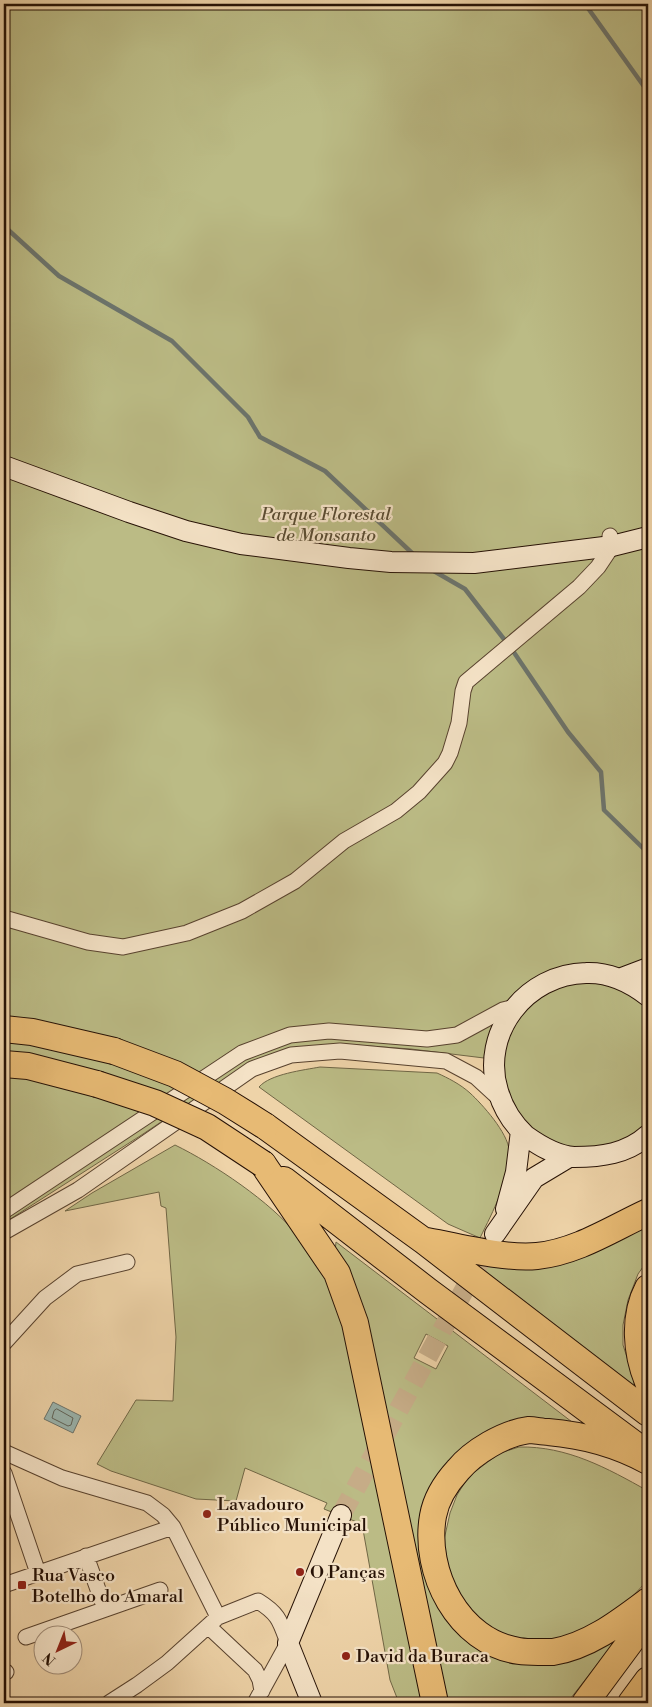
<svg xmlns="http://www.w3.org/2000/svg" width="652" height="1707" viewBox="0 0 652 1707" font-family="'Libre Bodoni',serif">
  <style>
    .green { fill: #bbbb85; stroke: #706645; fill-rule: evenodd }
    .water { fill: #9bb6b0; stroke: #6c746c }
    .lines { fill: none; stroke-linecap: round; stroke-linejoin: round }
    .shore { stroke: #60645a; stroke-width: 1 }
    .stream { stroke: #6c746c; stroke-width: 4.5 }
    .secondary-tunnel { stroke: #c6ac87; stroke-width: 20; stroke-dasharray: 20 10; stroke-linecap: butt }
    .street-casing { stroke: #58422e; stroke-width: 17 }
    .secondary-casing { stroke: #261105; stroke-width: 22 }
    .highway-casing { stroke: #261105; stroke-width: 28 }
    .street { stroke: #f4e2c6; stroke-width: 15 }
    .secondary { stroke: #f4e2c6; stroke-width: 20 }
    .highway { stroke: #e7ba74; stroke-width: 26 }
    .highway-bridge-casing { stroke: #261105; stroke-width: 28; stroke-linecap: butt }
    .highway-bridge { stroke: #e7ba74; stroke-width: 26 }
    .poi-dot { fill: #8f2418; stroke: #f4e2c6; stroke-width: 2 }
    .labels { text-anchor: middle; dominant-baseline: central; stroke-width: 4.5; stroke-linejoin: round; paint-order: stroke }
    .park-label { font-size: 18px; font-style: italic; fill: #5a4c32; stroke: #f4e2c6 }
    .poi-label { font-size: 18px; fill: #261105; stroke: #f4e2c6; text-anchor: start }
  </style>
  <rect width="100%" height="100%" fill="#eed3a8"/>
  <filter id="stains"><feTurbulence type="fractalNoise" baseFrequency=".004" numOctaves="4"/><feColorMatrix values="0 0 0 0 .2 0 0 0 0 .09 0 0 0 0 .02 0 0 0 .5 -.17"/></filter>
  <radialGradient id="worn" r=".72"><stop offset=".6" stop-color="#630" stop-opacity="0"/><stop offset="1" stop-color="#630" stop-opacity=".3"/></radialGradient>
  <!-- green -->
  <path class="green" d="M4 4H648V1139L593 1155 528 1135 492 1059 411 1049 341 1044 233 1074 140 1136 4 1223Z
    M320 1067 437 1073C448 1078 460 1084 470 1093 482 1104 508 1133 509 1150 510 1180 493 1211 480 1238L448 1224 259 1087C270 1074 304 1070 320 1067Z
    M175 1145C214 1164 271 1202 298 1236 317 1261 331 1288 343 1317L426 1703H399L390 1680 362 1524 324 1509 327 1503 245 1468 236 1501 196 1499 111 1471 97 1464 136 1400 173 1401 176 1337 166 1208 161 1206 159 1192 65 1211 92 1193Z
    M648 1223V1260L638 1274 628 1300 623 1325V1345L634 1379V1386L473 1264 472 1260Z
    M336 1242 576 1425 505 1430 425 1521 480 1642 617 1639 567 1703H448L335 1252ZM426 1334 448 1346 436 1369 414 1358Z
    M519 1447C567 1446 607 1468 648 1491V1580L630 1599 594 1630 531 1645 503 1636 480 1620 465 1606 446 1568 444 1540 450 1513 457 1495 469 1476 500 1453Z"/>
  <!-- water -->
  <path class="water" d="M53 1402 81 1416 73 1433 44 1419Z"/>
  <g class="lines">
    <!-- shore -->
    <path class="shore" d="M57 1409 73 1418 71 1425 68 1426 52 1418 54 1411Z"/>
    <!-- stream -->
    <path class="stream" d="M585 4 648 92
      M4 226 59 276 172 341 248 417 260 437 325 471 412 553
      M432 570 465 589 507 643
      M513 651 568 732 601 772 604 810 648 853"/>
    <!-- secondary-tunnel -->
    <path class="secondary-tunnel" d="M341 1515 491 1241"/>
    <!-- street casing -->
    <g class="street-casing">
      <path id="street" d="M4 918 88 942 123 947 187 933 242 911 295 881 344 841 396 811 419 792 445 763 450 753 459 723 463 691 466 682 579 587 598 567 612 546 610 536
        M4 1211 242 1053 290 1035 329 1031 427 1039 457 1035 503 1010 515 1007
        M4 1232 78 1190 252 1069 291 1055 340 1051 446 1061 476 1077 501 1100
        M4 1343 45 1298 77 1274 127 1262
        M4 1452 62 1478 147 1503 163 1515 173 1527 218 1617 258 1601C279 1614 280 1621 288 1643L255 1703
        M4 1473 38 1573
        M86 1556 105 1609
        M4 1585 173 1527
        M208 1626 255 1670 260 1680 262 1691
        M26 1637 160 1590
        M4 1673 6 1672
        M109 1703 137 1685 167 1663 218 1617"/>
    </g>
    <!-- secondary casing -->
    <g class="secondary-casing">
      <path id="secondary" d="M4 466 129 512 186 531 241 544 349 558 391 562 474 563 612 546 648 537
        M619 979 648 968
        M648 996C630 982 609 972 586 973 526 974 480 1033 498 1091 503 1108 513 1124 526 1136 540 1146 556 1156 574 1157 601 1157 627 1154 648 1135
        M506 1209 516 1172 521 1131
        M495 1234 534 1178 569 1157
        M312 1703 288 1643 341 1515"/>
    </g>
    <!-- highway casing -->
    <g class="highway-casing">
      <path id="highway" d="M4 1029 32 1032 114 1051
        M4 1064 28 1066 97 1084
        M265 1126 424 1241 648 1413
        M263 1164 337 1273 355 1323 435 1703
        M284 1180 428 1291 634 1444
        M427 1241C461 1247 503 1259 537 1256 577 1252 613 1228 648 1212
        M648 1288C633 1317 636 1353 648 1382
        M648 1461C617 1444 583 1435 548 1432 542 1432 535 1430 529 1430 504 1433 473 1452 458 1470 447 1482 436 1499 433 1516 423 1572 458 1642 519 1651 525 1652 531 1652 538 1652 542 1652 548 1652 553 1652 589 1646 620 1622 648 1601
        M585 1703 648 1618
        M631 1703 648 1680"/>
    </g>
    <!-- street -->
    <use href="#street" class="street"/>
    <!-- secondary -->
    <use href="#secondary" class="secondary"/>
    <!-- highway -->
    <use href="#highway" class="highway"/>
    <!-- highway-bridge casing -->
    <g class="highway-bridge-casing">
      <path id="highway-bridge" d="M114 1051 175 1074 225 1101 265 1126
        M97 1084 155 1103 207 1127 263 1164"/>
    </g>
    <!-- highway-bridge -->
    <use href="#highway-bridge" class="highway-bridge"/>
  </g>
  <!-- markers -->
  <g class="poi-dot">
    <circle cx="207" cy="1514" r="5"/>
    <circle cx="300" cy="1572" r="5"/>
    <rect x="17" y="1580" width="10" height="10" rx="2.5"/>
    <circle cx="346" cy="1656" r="5"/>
  </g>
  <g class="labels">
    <!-- park labels -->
    <g class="park-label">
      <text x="326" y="514">Parque Florestal<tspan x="326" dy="21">de Monsanto</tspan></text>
    </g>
    <!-- poi labels -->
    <g class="poi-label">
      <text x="217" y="1504">Lavadouro<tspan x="217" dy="21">Público Municipal</tspan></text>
      <text x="310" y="1572">O Panças</text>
      <text x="32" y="1575">Rua Vasco<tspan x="32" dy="21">Botelho do Amaral</tspan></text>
      <text x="356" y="1656">David da Buraca</text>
    </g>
  </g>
  <!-- margin -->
  <rect width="652" height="1707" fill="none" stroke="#eed3a8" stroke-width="20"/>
  <rect x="5" y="5" width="642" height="1697" fill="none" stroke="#261105" stroke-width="2.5"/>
  <rect x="10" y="10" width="632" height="1687" fill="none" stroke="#261105"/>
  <!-- north arrow -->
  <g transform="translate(58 1650) rotate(223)"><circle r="24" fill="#f4e2c6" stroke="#a28e79"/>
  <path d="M0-4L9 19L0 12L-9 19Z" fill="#8f2418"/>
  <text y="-8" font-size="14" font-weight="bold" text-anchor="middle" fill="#261105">N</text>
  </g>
  <rect width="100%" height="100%" filter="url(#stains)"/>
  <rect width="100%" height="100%" fill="url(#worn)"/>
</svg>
